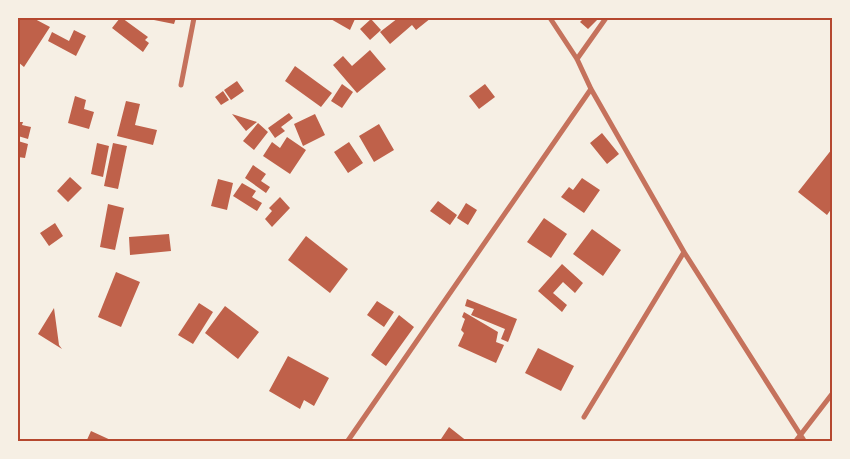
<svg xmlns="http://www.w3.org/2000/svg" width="850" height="459" viewBox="0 0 850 459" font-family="Manrope,sans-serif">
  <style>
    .building { fill: #bf614a }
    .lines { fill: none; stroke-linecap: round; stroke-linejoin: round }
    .minor { stroke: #c5725c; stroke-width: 5 }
    .neatline { fill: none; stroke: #b5482f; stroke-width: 2 }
  </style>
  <rect width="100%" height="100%" fill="#f6efe4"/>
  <!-- building -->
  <path class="building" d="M18 18H33L50 27 24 67 18 62Z
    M120 18H122L148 37 145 40 149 43 143 52 112 28Z
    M150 18H176L174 24 149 19Z
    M329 18H352L355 19 350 30Z
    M398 18H431L416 30 412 25 390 44 380 32Z
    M584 18H599L588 29 580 22Z
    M371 19 381 30 370 40 360 29Z
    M74 30 86 36 76 56 48 41 52 32 69 41Z
    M370 50 386 69 357 93 333 65 343 56 352 66Z
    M295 66 332 93 321 107 285 81Z
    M237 81 244 91 231 100 224 90Z
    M342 84 353 92 342 108 331 101Z
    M485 84 495 97 479 109 469 96Z
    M223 91 229 100 221 105 215 97Z
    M75 96 86 100 84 109 94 112 89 129 68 123Z
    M126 101 140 104 135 125 157 130 153 145 117 136Z
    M289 113 293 118 281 127 285 131 275 138 268 128Z
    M232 114 257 122 246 131Z
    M315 114 325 135 303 146 294 124Z
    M18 118 20 119 19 122H23L22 125 31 127 28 139 18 136Z
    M258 123 268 132 254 150 243 141Z
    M379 124 394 150 374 162 359 136Z
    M602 133 619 154 607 164 590 143Z
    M287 137 306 150 290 174 263 156 272 142 280 148Z
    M18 141 28 144 25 158 18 157Z
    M349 142 363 163 348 173 334 152Z
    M97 143 109 146 103 177 91 174Z
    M113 143 127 146 118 189 104 186Z
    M832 149V208L827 215 798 192Z
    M253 165 266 174 261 181 270 187 266 193 245 178Z
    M70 177 82 188 68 202 57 191Z
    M582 178 600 190 584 213 561 197 569 187 573 190Z
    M218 179 233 183 227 210 211 206Z
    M242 183 256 191 252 197 262 203 257 211 233 196Z
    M280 197 290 208 272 227 265 219 272 211 269 208Z
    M438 201 457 215 450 225 430 211Z
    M466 203 477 210 468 225 457 218Z
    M108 204 124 208 115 250 100 247Z
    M544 218 567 234 551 258 527 242Z
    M55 223 63 236 49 246 40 233Z
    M592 229 621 250 603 276 573 254Z
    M169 234 171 251 130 255 129 237Z
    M306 236 348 269 330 293 288 260Z
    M562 264 583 283 575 293 563 282 553 293 567 305 562 312 538 291Z
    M116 272 140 282 121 327 98 317Z
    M467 299 517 319 508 342 501 339 505 329 471 315 474 309 465 306Z
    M377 301 394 312 384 327 367 315Z
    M199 303 213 312 193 344 178 335Z
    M225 306 259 332 238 359 205 333Z
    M54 308 59 345 62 349 38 334Z
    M464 312 498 332 496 342 504 345 496 363 458 346 464 333 461 330 465 319 462 317Z
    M399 315 414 327 386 366 371 355Z
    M538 348 574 366 561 391 525 373Z
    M288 356 329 378 314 406 304 400 300 409 269 391Z
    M449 427 468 442H439Z
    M91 431 115 442H86Z"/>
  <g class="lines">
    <!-- minor -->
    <path class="minor" d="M550 18 577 59 591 89 684 252 805 442
      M577 59 606 18
      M181 85 194 18
      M584 417 684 252
      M347 442 591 89
      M795 442 832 394"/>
  </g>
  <!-- border -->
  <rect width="850" height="459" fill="none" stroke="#f6efe4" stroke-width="38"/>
  <rect x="19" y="19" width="812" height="421" class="neatline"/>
</svg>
